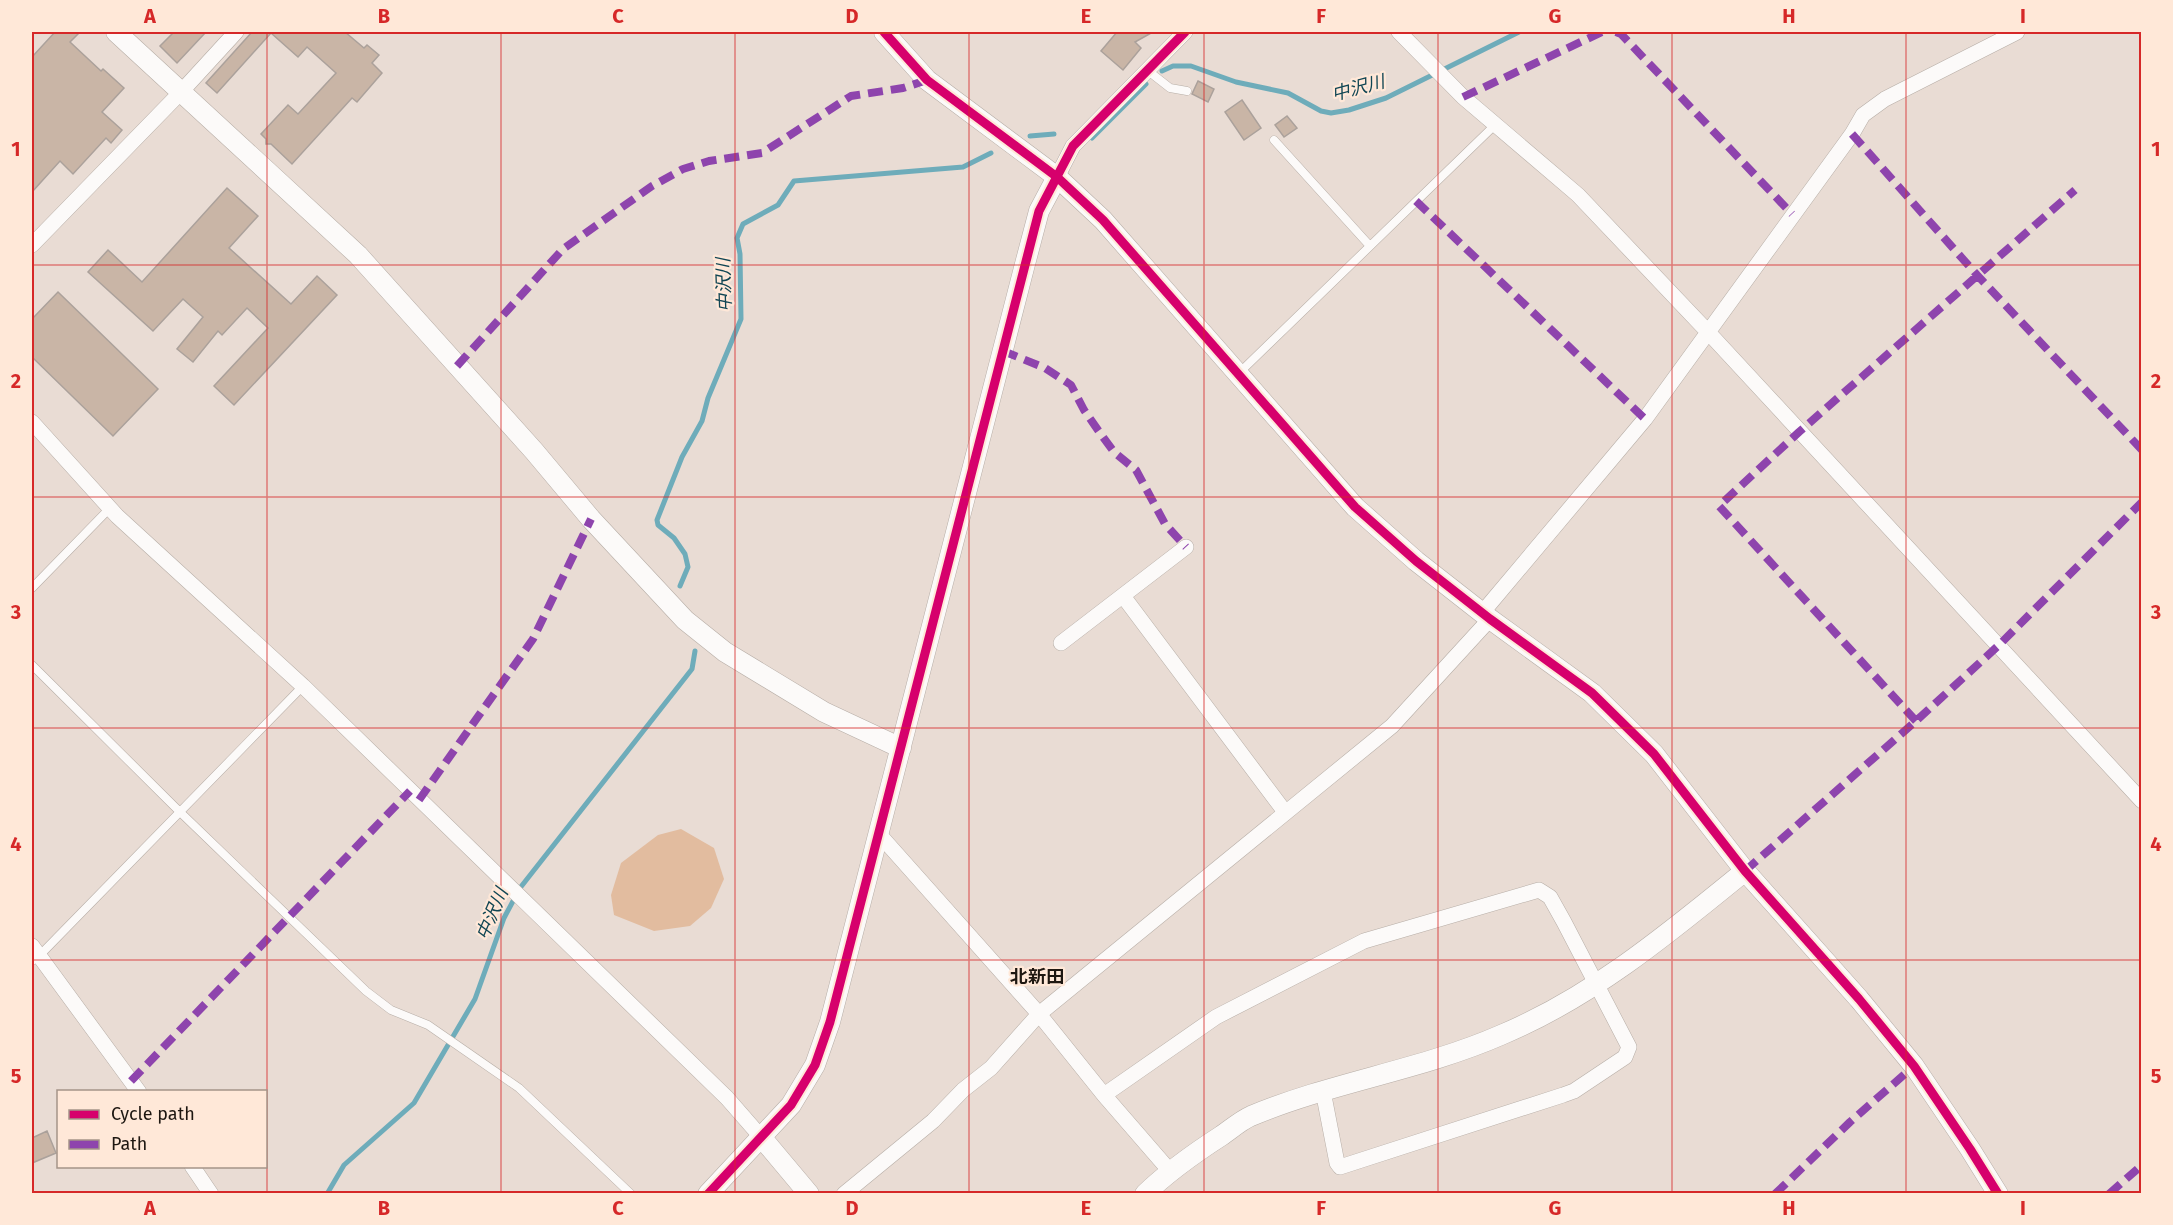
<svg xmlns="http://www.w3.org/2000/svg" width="2173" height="1225" viewBox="0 0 2173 1225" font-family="'Fira Sans','Noto Sans JP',sans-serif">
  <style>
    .green { fill: #e2bc9f }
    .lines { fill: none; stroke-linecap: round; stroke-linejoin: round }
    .stream { stroke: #6eacba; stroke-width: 5 }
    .building { fill: #c9b5a6; stroke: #aba19b; stroke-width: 1.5 }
    .service-casing { stroke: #b6ada6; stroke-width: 9 }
    .minor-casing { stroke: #b6ada6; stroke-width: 16 }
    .tertiary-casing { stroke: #b6ada6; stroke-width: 21 }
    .service { stroke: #fcfaf9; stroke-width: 8 }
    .minor { stroke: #fcfaf9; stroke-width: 15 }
    .tertiary { stroke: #fcfaf9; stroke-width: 20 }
    .quiet { stroke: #8e44ad; stroke-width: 8; stroke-dasharray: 15 8; stroke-linecap: butt }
    .cycleway-casing { stroke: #ffe8d8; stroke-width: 13 }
    .cycleway { stroke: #d6006c; stroke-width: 9 }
    .grid { fill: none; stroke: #d62828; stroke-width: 1.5; stroke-opacity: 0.55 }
    .labels { text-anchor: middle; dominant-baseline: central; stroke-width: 4.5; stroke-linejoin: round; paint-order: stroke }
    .water-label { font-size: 18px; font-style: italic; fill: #114654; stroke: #ffe8d8 }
    .neighbourhood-label { font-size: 18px; font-weight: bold; fill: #1e1711; stroke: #ffe8d8 }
    .neatline { fill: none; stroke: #d62828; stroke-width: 2 }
    .grid-label { font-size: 20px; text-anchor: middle; font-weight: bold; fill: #d62828 }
  </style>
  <rect width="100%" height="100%" fill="#e9dcd4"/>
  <!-- green -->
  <path class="green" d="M681 829 714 848 724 879 711 908 690 926 654 931 614 915 611 895 621 863 658 835Z"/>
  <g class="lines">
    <!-- stream -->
    <path class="stream" d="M1162 71 1173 66H1191L1236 82 1288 93 1321 111 1331 113 1349 110 1386 98 1519 32
      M1030 136 1054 134
      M1092 138 1146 84
      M680 586 688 567 685 554 674 538 658 525 657 520 682 457 702 421 708 398 741 319 740 254 737 238 743 224 778 205 794 181 963 167 991 153
      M327 1194 344 1165 414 1103 475 999 504 918 520 888 692 669 695 651"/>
  </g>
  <!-- building -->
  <path class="building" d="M55 32H80L70 42 101 71 103 69 124 88 102 112 122 130 111 143 106 138 73 174 60 161 32 192V57Z
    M174 32H206L177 63 160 46Z
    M252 32H345L364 48 367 45 379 55 372 63 382 73 357 102 352 98 292 164 271 144H266V139L261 134 288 105 298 114 336 73 307 47 298 57 271 33 217 93 206 83Z
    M1117 32H1153L1135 42 1141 48 1123 70 1101 51Z
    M1198 81 1214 89 1208 102 1192 94Z
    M1242 100 1261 128 1244 140 1225 112Z
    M1287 116 1297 128 1284 137 1275 125Z
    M227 188 258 216 229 248 291 304 317 276 337 295 234 405 214 386 268 328 247 308 222 335 218 331 193 362 177 349 203 317 183 299 153 331 88 272 108 250 142 282Z
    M58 292 158 389 113 436 32 357V319Z
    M47 1131 56 1153 32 1163V1138Z"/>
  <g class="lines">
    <!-- service casing -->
    <g class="service-casing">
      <path id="service" d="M1147 70 1170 88 1187 91
        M1274 140 1370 246
        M1238 374 1496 124
        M32 588 110 508
        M32 665 180 812 366 991 391 1010 428 1025 519 1088 631 1194
        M32 961 40 955 303 686"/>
    </g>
    <!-- minor casing -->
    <g class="minor-casing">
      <path id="minor" d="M1399 32 1463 97 1578 195 1708 332 2142 801
        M1057 177 1073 146 1185 32
        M32 245 181 92 236 32
        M32 422 117 516 303 686 727 1098 762 1138
        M1123 596 1285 812
        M1482 613 1645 419 1852 134 1863 115 1885 99 2017 32
        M1061 643 1186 547
        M878 833 1039 1014 1104 1095 1169 1170
        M32 946 139 1092
        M1104 1095 1216 1017 1364 941 1539 890 1550 897 1564 922 1629 1047 1625 1057 1574 1091 1563 1095 1340 1167 1337 1163 1323 1091
        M192 1166 211 1194
        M844 1194 933 1121 963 1090 991 1068 1039 1014 1392 726 1490 619"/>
    </g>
    <!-- tertiary casing -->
    <g class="tertiary-casing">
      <path id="tertiary" d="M116 32 358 255 534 451 591 519 685 620 725 652 824 712 901 748
        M884 32 927 80 1057 177 1103 220 1355 507 1416 561 1490 619 1592 693 1654 754 1745 871 1859 999 1914 1066 1970 1149 1998 1194
        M762 1138 809 1194
        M708 1194 791 1105 815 1065 830 1022 1025 264 1039 211 1057 177
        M1145 1194C1169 1171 1193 1154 1221 1136 1230 1130 1240 1121 1251 1116 1332 1082 1421 1070 1501 1035 1592 997 1669 933 1745 871"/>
    </g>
    <!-- service -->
    <use href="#service" class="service"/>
    <!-- minor -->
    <use href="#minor" class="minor"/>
    <!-- tertiary -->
    <use href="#tertiary" class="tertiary"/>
    <!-- quiet -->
    <path class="quiet" d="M1616 32 1621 34 1792 214
      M1463 97 1602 32
      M1852 134 1977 275 2142 450
      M1416 201 1645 419
      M1003 351 1045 368 1071 385 1084 410 1100 433 1114 452 1136 470 1165 524 1186 547
      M457 366 563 249 652 186 683 169 709 161 762 153 851 96 903 88 927 80
      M1916 721 1719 506 1799 432 2075 190
      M419 800 533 639 591 519
      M1745 871 1916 721 1998 646 2142 502
      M131 1081 410 791
      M1775 1194 1850 1122 1914 1066
      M2109 1194 2142 1165"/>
    <!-- cycleway casing -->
    <g class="cycleway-casing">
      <path id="cycleway" d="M884 32 927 80 1057 177 1103 220 1355 507 1416 561 1490 619 1592 693 1654 754 1745 871 1859 999 1914 1066 1970 1149 1998 1194
        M708 1194 791 1105 815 1065 830 1022 1039 211 1073 146 1185 32"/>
    </g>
    <!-- cycleway -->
    <use href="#cycleway" class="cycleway"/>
  </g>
  <!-- grid -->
  <path class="grid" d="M267 32V1194M501 32V1194M735 32V1194M969 32V1194M1204 32V1194M1438 32V1194M1672 32V1194M1906 32V1194M32 265H2142M32 497H2142M32 728H2142M32 960H2142"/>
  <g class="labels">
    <!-- water labels -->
    <g class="water-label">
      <text transform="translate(1358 88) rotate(-15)">中沢川</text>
      <text transform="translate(724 285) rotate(-92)">中沢川</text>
      <text transform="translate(492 914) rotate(-67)">中沢川</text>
    </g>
    <!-- neighbourhood labels -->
    <g class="neighbourhood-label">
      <text x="1037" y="977">北新田</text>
    </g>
  </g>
  <!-- border -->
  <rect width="2173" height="1225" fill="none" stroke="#ffe8d8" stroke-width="66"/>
  <!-- legend -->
  <rect x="57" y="1090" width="210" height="78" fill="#ffe8d8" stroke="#a59488" stroke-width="1.5"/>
  <rect x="69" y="1110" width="30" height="9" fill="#d6006c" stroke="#a59488" stroke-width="1.5"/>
  <text x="111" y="1120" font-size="18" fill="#1e1711">Cycle path</text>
  <rect x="69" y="1140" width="30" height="9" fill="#8e44ad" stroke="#a59488" stroke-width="1.5"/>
  <text x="111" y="1150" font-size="18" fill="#1e1711">Path</text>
  <rect x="33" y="33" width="2107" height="1159" class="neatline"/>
  <g class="grid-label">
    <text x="150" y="23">A</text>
    <text x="384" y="23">B</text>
    <text x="618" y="23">C</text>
    <text x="852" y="23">D</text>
    <text x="1086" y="23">E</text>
    <text x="1321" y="23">F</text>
    <text x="1555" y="23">G</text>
    <text x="1789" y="23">H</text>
    <text x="2023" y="23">I</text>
    <text x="16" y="156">1</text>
    <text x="2156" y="156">1</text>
    <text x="16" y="388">2</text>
    <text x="2156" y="388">2</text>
    <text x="16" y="619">3</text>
    <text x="2156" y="619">3</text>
    <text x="16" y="851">4</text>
    <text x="2156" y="851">4</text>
    <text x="16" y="1083">5</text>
    <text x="2156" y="1083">5</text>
    <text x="150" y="1215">A</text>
    <text x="384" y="1215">B</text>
    <text x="618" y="1215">C</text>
    <text x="852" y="1215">D</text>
    <text x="1086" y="1215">E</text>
    <text x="1321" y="1215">F</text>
    <text x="1555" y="1215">G</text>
    <text x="1789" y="1215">H</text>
    <text x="2023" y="1215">I</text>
  </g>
</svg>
